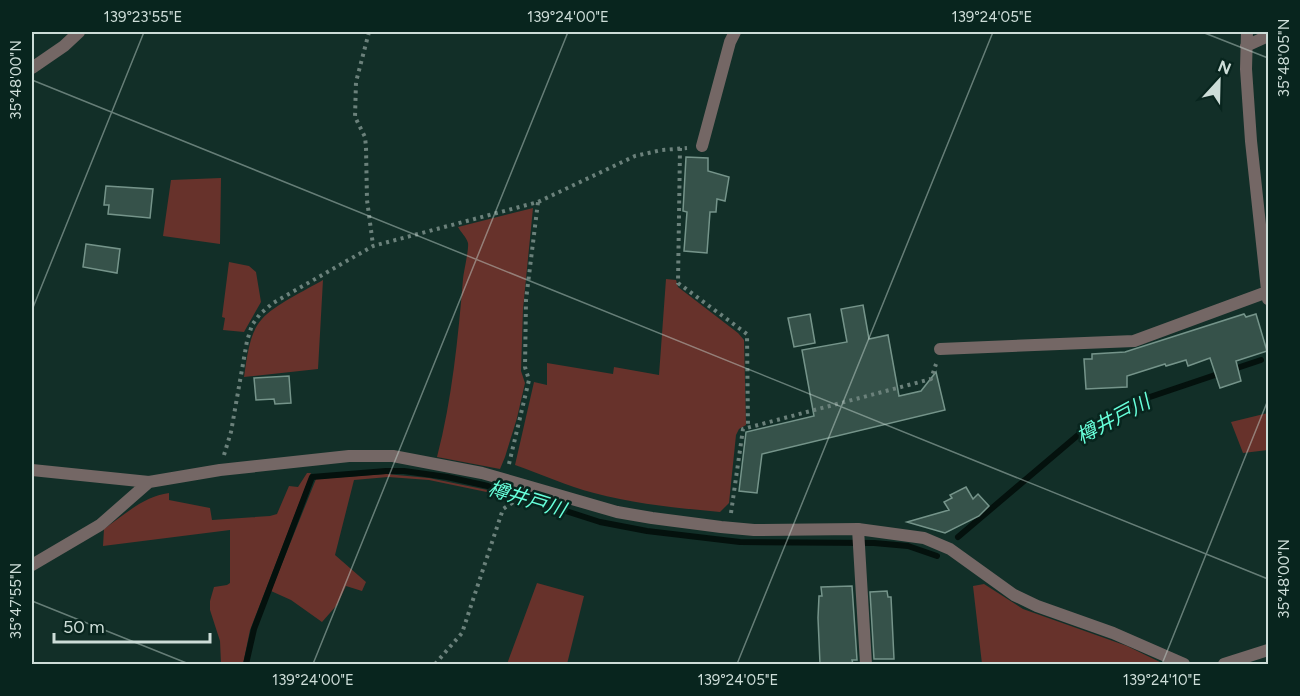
<svg xmlns="http://www.w3.org/2000/svg" width="1300" height="696" viewBox="0 0 1300 696" font-family="Figtree,'Noto Sans JP',sans-serif">
  <style>
    .green { fill: #67322b }
    .lines { fill: none; stroke-linecap: round; stroke-linejoin: round }
    .stream { stroke: #04110d; stroke-width: 6 }
    .building { fill: #36524a; stroke: #75948a; stroke-width: 1.5 }
    .path { stroke: #6b817b; stroke-width: 4; stroke-dasharray: 3 4.5; stroke-linecap: butt }
    .lane { stroke: #746765; stroke-width: 12 }
    .street { stroke: #746765; stroke-width: 12 }
    .ticks { fill: none; stroke: #cdddd8; stroke-width: 1.5; stroke-opacity: 0.45 }
    .labels { text-anchor: middle; dominant-baseline: central; stroke-width: 5; stroke-linejoin: round; paint-order: stroke }
    .water-label { font-size: 20px; font-style: italic; fill: #67ffda; stroke: #08251e }
    .neatline { fill: none; stroke: #cdddd8; stroke-width: 2 }
    .ticks-label { font-size: 15px; text-anchor: middle; fill: #cdddd8 }
  </style>
  <rect width="100%" height="100%" fill="#122f28"/>
  <!-- green -->
  <path class="green" d="M221 178 220 244 163 236 171 180Z
    M533 208 523 309 521 371 525 383 517 418 505 457 500 469 437 457C452 399 458 339 463 279 464 270 469 249 468 243 466 236 461 233 458 227Z
    M229 262 249 266 256 272 261 302 244 332 223 330 225 318 222 317Z
    M666 279 676 280 678 287 738 333 744 340 746 425 739 429 736 435 729 503 720 512C678 508 635 504 594 493 567 486 541 474 515 465L534 382 547 385V363L613 374 614 367 659 375Z
    M323 280 318 369 244 377C247 358 249 333 262 319 274 305 306 290 323 280Z
    M1268 413V450L1243 453 1231 422Z
    M307 473H311L250 630 243 664H221L220 641 210 610V601L214 587 227 585 230 583V530L103 546 104 529C124 515 144 496 169 493V500L210 508 212 520 270 516 277 514 289 486 298 487Z
    M386 474 429 478 502 493 501 495 429 480 388 477 354 480 335 555 366 582 362 591 346 586 337 605 322 622 291 600 271 591 316 479Z
    M537 583 584 596 567 664H507Z
    M984 584 1023 609 1127 646 1164 664H982L973 586Z"/>
  <g class="lines">
    <!-- stream -->
    <path class="stream" d="M1231 370 1261 360
      M958 537 1084 430 1141 400 1221 373
      M246 664 254 629 312 477 386 471H404L447 477 488 486 600 522 647 531 740 542 874 543 908 546 937 556"/>
  </g>
  <!-- building -->
  <path class="building" d="M686 157 708 158V171L729 177 725 201 717 199 716 212H710L707 253 684 251 687 212 683 211Z
    M106 186 153 189 150 218 108 214 109 205H104Z
    M86 244 120 249 117 273 83 267Z
    M863 305 869 339 888 335 899 396 921 391 936 372 945 410 762 454 757 493 739 491 746 432 814 416 802 350 847 342 841 309Z
    M810 314 815 343 794 347 788 318Z
    M1244 314 1246 317 1256 314 1267 351 1236 361 1241 381 1220 388 1210 358 1188 366 1186 360 1166 366 1165 364 1127 376V387L1086 389 1084 359H1092V354L1125 352Z
    M289 376 291 403 275 404 274 399 256 400 254 378Z
    M966 487 973 499 978 494 989 506 979 516 945 533 907 522 949 510 944 502 952 498 950 495Z
    M852 586 857 660H852L853 664H820L818 618 819 596H822L821 587Z
    M887 591 888 597H891L894 659H874L870 592Z"/>
  <g class="lines">
    <!-- path -->
    <path class="path" d="M369 32 356 82 355 117 365 137 366 147 367 200 373 245
      M680 148 678 283 747 334 748 428
      M224 455 231 432 247 341 252 325 260 314 273 303 373 246 538 202 635 156 662 150 687 148
      M509 464 529 380 525 367 526 300 538 202
      M731 513 743 429 931 379 936 364
      M435 664 462 633 503 509 512 503 514 498"/>
    <!-- lane -->
    <path class="lane" d="M858 529 866 664"/>
    <!-- street -->
    <path class="street" d="M1247 32 1246 69 1251 141 1268 299
      M1246 46 1268 36
      M32 68 64 46 79 32
      M702 146 730 42 735 32
      M940 349 1134 341 1267 292
      M32 470 149 482 220 470 349 456H393L482 473 617 512 652 518 721 527 754 530 858 529 924 538 950 549 1014 595 1037 606 1113 633 1184 664
      M32 565 100 525 149 482
      M1224 664 1268 650"/>
  </g>
  <!-- ticks -->
  <path class="ticks" d="M1202 32 1268 58M32 80 1268 579M32 310 144 32M32 601 189 664M313 664 568 32M737 664 993 32M1162 664 1268 400"/>
  <g class="labels">
    <!-- water labels -->
    <g class="water-label">
      <text transform="translate(1113 419) rotate(-28)">樽井戸川</text>
      <text transform="translate(527 499) rotate(17)">樽井戸川</text>
    </g>
  </g>
  <!-- border -->
  <rect width="1300" height="696" fill="none" stroke="#08251e" stroke-width="66"/>
  <!-- north arrow -->
  <g transform="translate(1219 81) rotate(22)" stroke="#08251e" stroke-width="4.5" paint-order="stroke">
  <path d="M0-4.5L10 22L0 15L-10 22Z" fill="#cdddd8"/>
  <text y="-9" font-size="16" font-weight="bold" text-anchor="middle" fill="#cdddd8">N</text>
  </g>
  <!-- scale -->
  <path d="M54 633v9h156v-9" fill="none" stroke="#cdddd8" stroke-width="3"/>
  <text x="63" y="633" font-size="18" fill="#cdddd8" stroke="#08251e" stroke-width="4.5" paint-order="stroke">50 m</text>
  <rect x="33" y="33" width="1234" height="630" class="neatline"/>
  <g class="ticks-label">
    <text x="143" y="22">139°23'55"E</text>
    <text x="568" y="22">139°24'00"E</text>
    <text x="992" y="22">139°24'05"E</text>
    <text transform="translate(1284 58) rotate(-90)" y="5">35°48'05"N</text>
    <text transform="translate(16 80) rotate(-90)" y="5">35°48'00"N</text>
    <text transform="translate(1284 579) rotate(-90)" y="5">35°48'00"N</text>
    <text transform="translate(16 601) rotate(-90)" y="5">35°47'55"N</text>
    <text x="313" y="685">139°24'00"E</text>
    <text x="738" y="685">139°24'05"E</text>
    <text x="1162" y="685">139°24'10"E</text>
  </g>
</svg>
